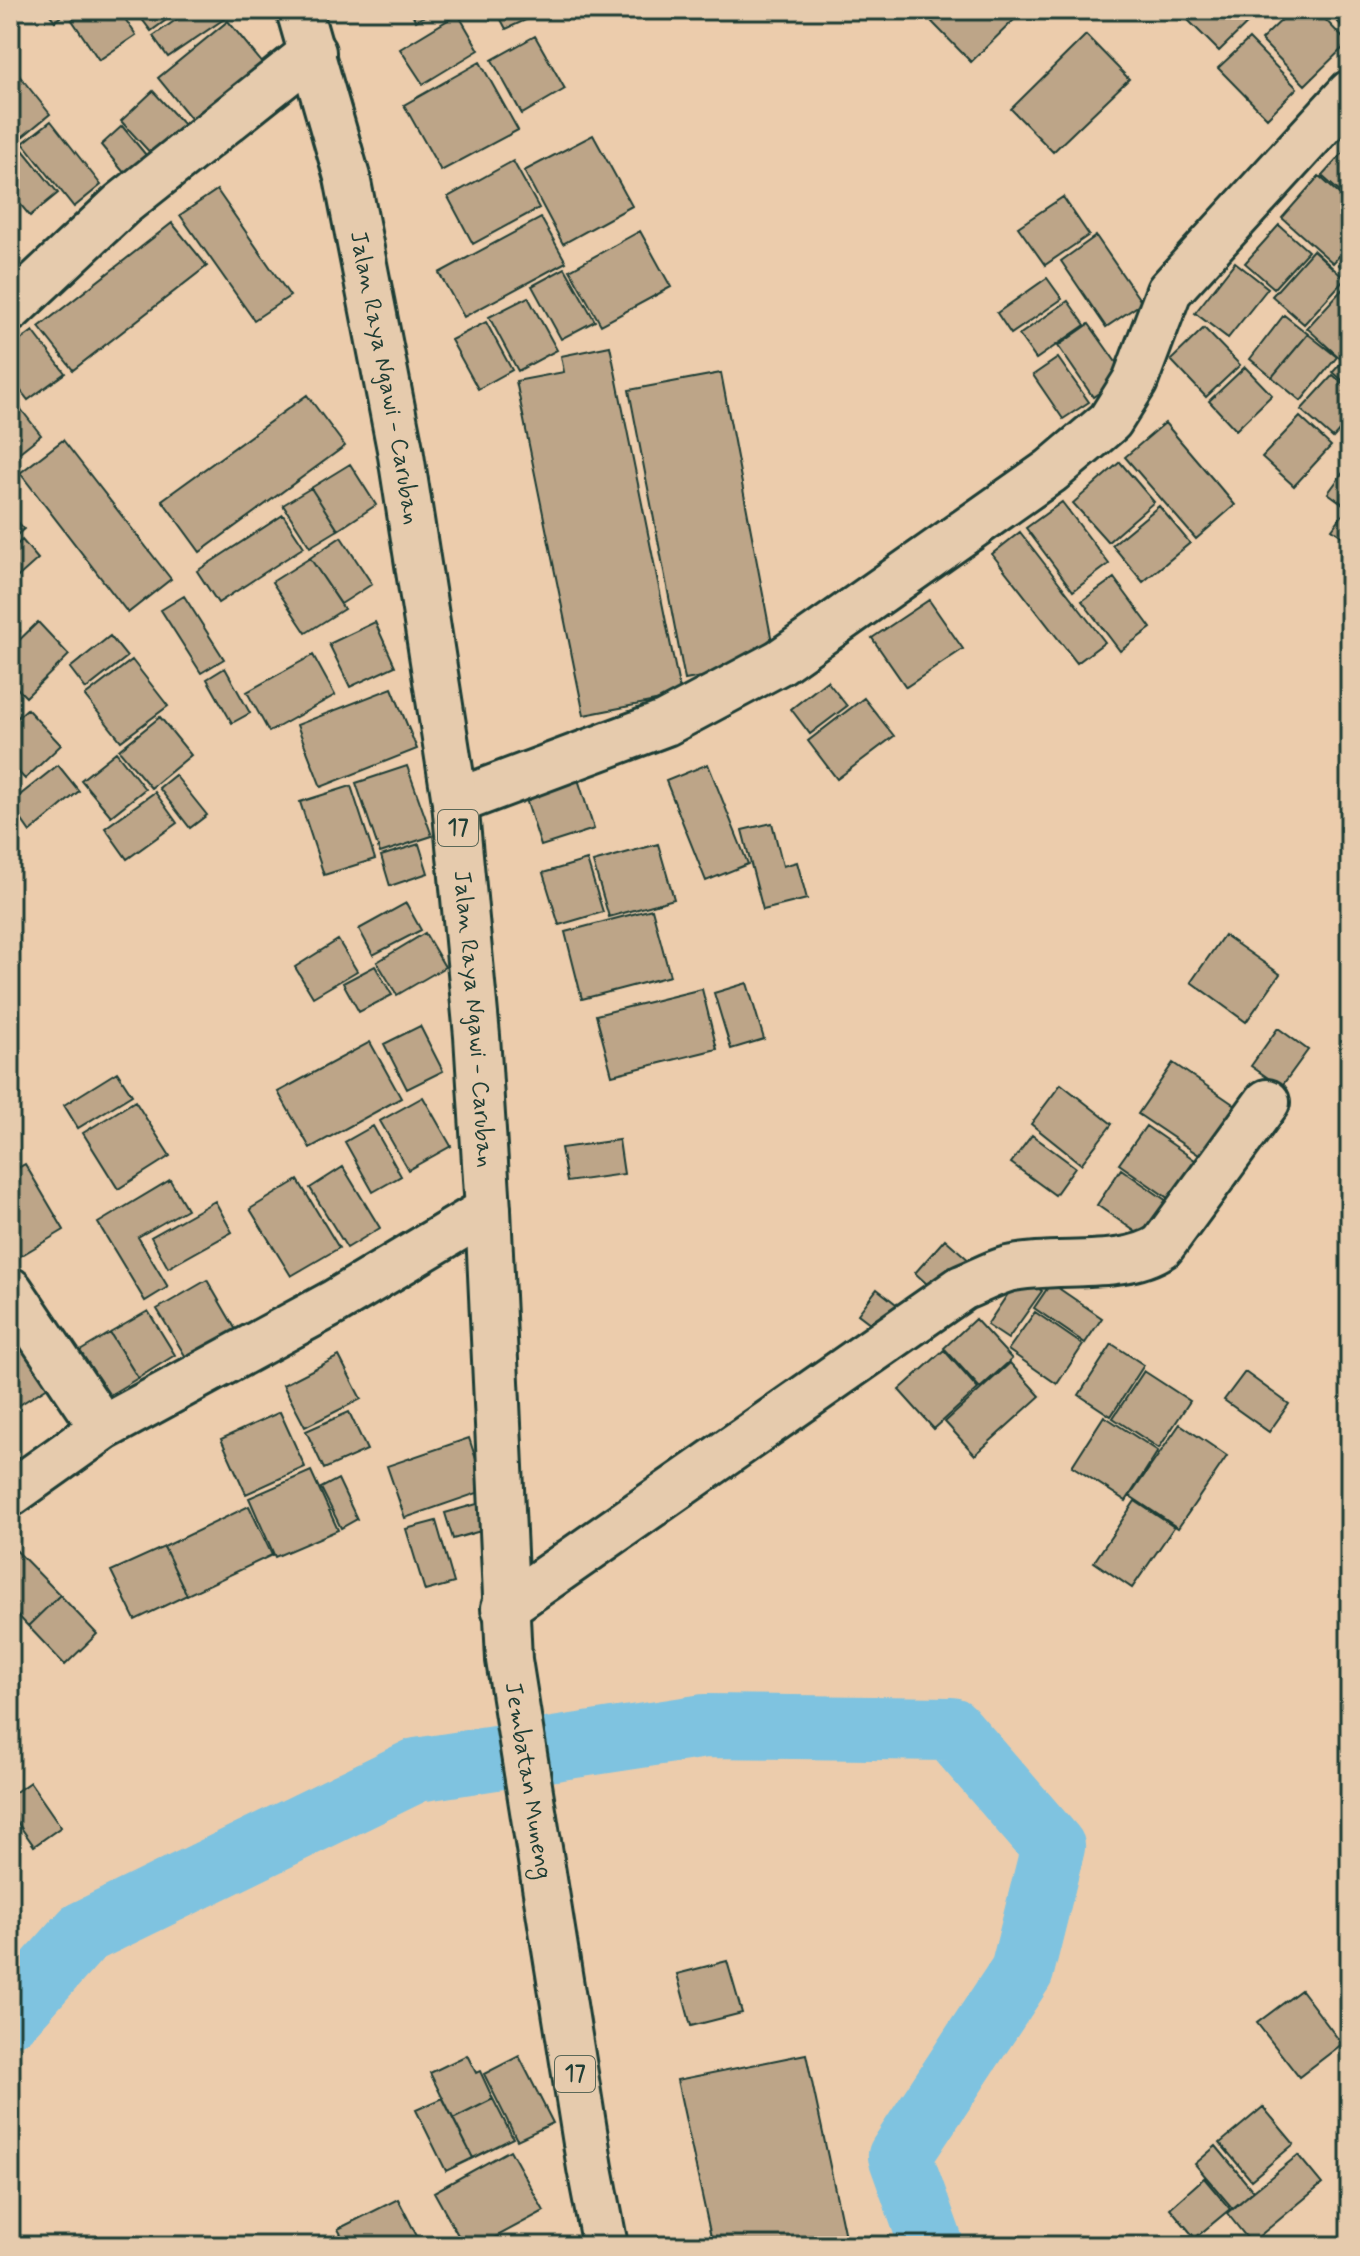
<svg xmlns="http://www.w3.org/2000/svg" width="1360" height="2256" viewBox="0 0 1360 2256" font-family="Mynerve,sans-serif">
  <style>
    .lines { fill: none; stroke-linecap: round; stroke-linejoin: round }
    .river { stroke: #7fc3e0; stroke-width: 64 }
    .building { fill: #bda588; stroke: #1f3d34; stroke-width: 2 }
    .minor-casing { stroke: #1f3d34; stroke-width: 50 }
    .highway-casing { stroke: #1f3d34; stroke-width: 50 }
    .minor { stroke: #e6cbad; stroke-width: 44 }
    .highway { stroke: #e6cbad; stroke-width: 44 }
    .labels { text-anchor: middle; dominant-baseline: central; stroke-width: 6; stroke-linejoin: round; paint-order: stroke }
    .shield { fill: #e6cbad; stroke: #5b6858; stroke-width: 2 }
    .shield-label { font-size: 22px; font-weight: bold; fill: #1f3d34 }
    .street-label { font-size: 24px; fill: #1f3d34; stroke: #e6cbad }
  </style>
  <rect width="100%" height="100%" fill="#ecccac"/>
  <filter id="ink" filterUnits="userSpaceOnUse"><feTurbulence type="fractalNoise" baseFrequency=".0125" numOctaves="2"/><feDisplacementMap in="SourceGraphic" scale="16" xChannelSelector="R" yChannelSelector="G"/><feConvolveMatrix kernelMatrix="1 2 1 2 8 2 1 2 1" color-interpolation-filters="sRGB"/></filter>
  <g filter="url(#ink)">
    <g class="lines">
      <!-- river -->
      <path class="river" d="M10 2015 83 1933 417 1770 705 1726 951 1729 1053 1847 1022 1971 900 2156 932 2246"/>
    </g>
    <!-- building -->
    <path class="building" d="M46 10H69L55 21Z
      M87 10H119L136 35 99 60 72 20Z
      M135 10H180L151 31Z
      M190 10H222L227 17 168 57 153 36Z
      M409 10H435L416 21Z
      M496 10H526L530 18 506 29Z
      M944 10H1024L971 62 932 22Z
      M1188 10H1261L1219 51 1183 15Z
      M1292 10H1316L1348 43 1305 85 1261 40Z
      M1326 10H1350V18L1342 26Z
      M458 14 479 50 423 84 400 49Z
      M228 21 264 65 194 122 158 78Z
      M1086 35 1129 79 1053 152 1011 109Z
      M535 36 565 89 522 114 492 60Z
      M1249 39 1297 88 1267 118 1218 68Z
      M480 62 518 130 441 171 404 105Z
      M10 64 50 114 22 137 10 122Z
      M153 91 186 127 154 157 121 121Z
      M51 121 101 185 74 207 23 143Z
      M122 126 146 155 125 174 101 145Z
      M10 134 58 193 30 216 10 192Z
      M593 135 632 206 563 244 524 171Z
      M1350 145V201L1322 176Z
      M513 161 539 208 473 244 448 197Z
      M1319 176 1350 204V244L1333 263 1282 218Z
      M217 190 290 296 254 320 180 215Z
      M1063 197 1089 235 1045 265 1018 227Z
      M541 218 566 262 464 317 439 273Z
      M172 223 207 266 73 370 39 327Z
      M1279 225 1308 251 1274 288 1245 263Z
      M640 231 671 287 601 325 570 270Z
      M1096 236 1142 303 1106 327 1061 261Z
      M1313 250 1345 279 1304 324 1272 296Z
      M1350 250V275L1338 264Z
      M1235 262 1268 288 1228 338 1195 313Z
      M565 268 595 321 561 339 532 286Z
      M1047 278 1062 299 1011 334 997 313Z
      M1349 282 1350 349 1341 359 1307 328Z
      M528 297 557 350 518 371 489 317Z
      M1068 301 1085 325 1036 359 1019 335Z
      M1284 315 1308 334 1272 377 1250 359Z
      M486 322 512 370 478 389 451 340Z
      M1089 324 1125 375 1093 397 1058 346Z
      M1204 328 1240 365 1206 397 1171 360Z
      M33 331 65 373 28 400 10 377V348Z
      M1308 334 1337 357 1301 401 1272 377Z
      M610 346 681 696 584 715 516 381 564 372 561 356Z
      M1350 353V387L1333 372Z
      M1058 358 1089 402 1063 419 1033 375Z
      M1245 367 1272 395 1236 430 1209 401Z
      M721 373 776 663 685 680 629 390Z
      M1333 375 1350 390V419L1333 438 1301 410Z
      M10 395 41 435 11 459 10 457Z
      M307 395 345 446 200 552 162 500Z
      M1300 417 1331 446 1294 486 1262 457Z
      M1165 423 1235 505 1196 539 1125 457Z
      M63 440 171 579 128 613 20 473Z
      M1120 462 1154 502 1108 542 1073 503Z
      M1350 463V509L1328 493Z
      M350 464 376 505 338 530 311 488Z
      M311 488 338 530 310 547 283 505Z
      M1062 502 1109 564 1073 591 1026 528Z
      M1159 506 1190 543 1143 582 1112 545Z
      M1347 509 1350 512V542L1332 529Z
      M10 513 24 529 10 541Z
      M283 515 304 547 218 603 197 571Z
      M1020 532 1105 642 1077 663 992 554Z
      M341 537 372 584 341 604 310 558Z
      M22 540 38 559 10 584V551Z
      M310 558 344 609 306 633 272 582Z
      M1114 578 1151 628 1120 651 1082 601Z
      M184 596 224 659 201 673 161 610Z
      M929 600 963 649 906 687 872 638Z
      M10 620 20 631 10 640Z
      M38 622 69 655 26 697 10 681V649Z
      M375 622 395 666 350 687 329 644Z
      M110 636 127 657 86 689 70 668Z
      M313 655 335 695 269 732 247 692Z
      M132 660 168 706 121 741 85 696Z
      M225 668 250 713 232 723 207 679Z
      M827 681 847 706 810 734 791 709Z
      M392 688 417 749 321 787 297 725Z
      M864 698 894 736 837 779 808 741Z
      M27 709 61 745 25 779 10 763V724Z
      M160 717 191 755 151 788 119 750Z
      M116 752 145 789 111 816 81 780Z
      M708 764 748 864 706 881 666 781Z
      M58 765 79 791 30 832 10 803Z
      M407 766 432 836 380 853 356 783Z
      M175 775 207 815 190 828 159 788Z
      M578 779 594 829 541 846 525 796Z
      M351 786 375 859 324 875 300 802Z
      M155 792 177 823 127 859 105 828Z
      M772 823 783 866 797 862 807 899 763 910 742 830Z
      M419 844 428 873 390 886 381 856Z
      M658 844 674 899 609 917 593 862Z
      M587 860 603 912 559 925 543 873Z
      M406 903 421 930 373 955 359 929Z
      M652 909 670 976 582 999 565 932Z
      M425 933 445 967 397 995 377 962Z
      M1224 935 1280 974 1246 1022 1191 982Z
      M338 940 357 971 313 997 295 967Z
      M375 966 392 995 359 1012 343 983Z
      M747 983 764 1039 731 1049 714 993Z
      M702 989 717 1049 612 1075 596 1015Z
      M420 1026 443 1071 407 1089 384 1044Z
      M1278 1028 1308 1050 1281 1087 1251 1066Z
      M370 1042 401 1098 310 1148 278 1092Z
      M1173 1063 1239 1108 1205 1159 1138 1114Z
      M117 1072 132 1095 78 1128 64 1105Z
      M1061 1084 1112 1124 1081 1164 1031 1124Z
      M423 1097 451 1146 408 1170 380 1121Z
      M135 1101 170 1156 118 1189 83 1133Z
      M373 1126 401 1176 373 1192 345 1142Z
      M1146 1126 1202 1165 1175 1203 1119 1164Z
      M1032 1135 1075 1167 1055 1195 1011 1163Z
      M619 1140 624 1174 567 1182 561 1148Z
      M25 1164 64 1230 12 1261 10 1172Z
      M343 1167 380 1228 347 1248 310 1188Z
      M1121 1169 1174 1206 1149 1241 1097 1205Z
      M170 1180 187 1209 138 1237 168 1287 145 1301 98 1223Z
      M298 1180 339 1248 291 1276 250 1209Z
      M215 1201 232 1232 168 1268 151 1237Z
      M945 1239 971 1262 940 1296 915 1273Z
      M1020 1276 1042 1291 1008 1339 987 1325Z
      M207 1280 236 1330 187 1359 157 1309Z
      M1051 1283 1102 1318 1085 1343 1034 1308Z
      M877 1289 905 1311 887 1336 858 1314Z
      M148 1311 175 1355 138 1378 110 1333Z
      M1035 1312 1083 1345 1057 1384 1008 1350Z
      M975 1319 1012 1359 980 1388 944 1348Z
      M110 1333 138 1378 108 1396 80 1351Z
      M21 1339 51 1385 10 1411V1347Z
      M1112 1344 1144 1365 1111 1416 1079 1395Z
      M944 1350 978 1389 934 1429 899 1390Z
      M339 1356 361 1399 305 1427 283 1385Z
      M1010 1363 1040 1396 975 1455 945 1422Z
      M1144 1371 1190 1401 1159 1448 1113 1418Z
      M1245 1372 1289 1404 1269 1432 1224 1400Z
      M280 1412 305 1467 246 1494 221 1439Z
      M349 1412 367 1450 324 1469 306 1431Z
      M1104 1416 1158 1451 1126 1501 1072 1466Z
      M1180 1424 1227 1456 1178 1528 1130 1496Z
      M469 1438 486 1490 405 1518 387 1466Z
      M311 1471 338 1530 275 1557 249 1498Z
      M338 1479 357 1519 341 1528 321 1488Z
      M1135 1501 1174 1527 1132 1588 1094 1562Z
      M484 1502 491 1528 453 1539 445 1513Z
      M249 1506 272 1555 187 1595 164 1547Z
      M436 1521 454 1583 425 1591 406 1529Z
      M10 1544 60 1595 28 1626 10 1607Z
      M164 1547 187 1595 135 1620 111 1571Z
      M60 1595 97 1634 65 1665 28 1626Z
      M30 1782 61 1827 34 1846 10 1812V1796Z
      M727 1961 742 2013 691 2026 677 1974Z
      M1301 1990 1342 2044 1299 2077 1257 2023Z
      M806 2054 847 2246H713L677 2080Z
      M467 2055 476 2073 480 2071 493 2099 453 2119 430 2073Z
      M519 2056 553 2123 517 2140 484 2074Z
      M443 2098 473 2158 446 2171 416 2110Z
      M493 2099 513 2138 473 2158 453 2119Z
      M1263 2107 1294 2144 1251 2180 1220 2143Z
      M1216 2146 1253 2191 1233 2209 1195 2164Z
      M510 2150 544 2211 479 2246H464L434 2192Z
      M1298 2155 1322 2184 1251 2243 1227 2213Z
      M1204 2178 1230 2209 1195 2238 1170 2208Z
      M398 2199 422 2246H347L338 2229Z"/>
    <g class="lines">
      <!-- minor casing -->
      <g class="minor-casing">
        <path id="minor" d="M10 309 121 205 313 52
          M455 802 666 723 780 662 1051 471 1110 421 1135 381 1169 291 1350 93
          M10 1290 103 1428
          M10 1494 103 1428 335 1302 488 1210
          M504 1608 962 1288C977 1282 993 1273 1008 1269 1054 1258 1124 1272 1162 1246L1267 1102"/>
      </g>
      <!-- highway casing -->
      <g class="highway-casing">
        <g id="highway">
          <path id="s1" d="M299 10 347 177 400 449 455 802 477 1036 488 1210 509 1660 590 2168 605 2246"/>
        </g>
      </g>
      <!-- minor -->
      <use href="#minor" class="minor"/>
      <!-- highway -->
      <use href="#highway" class="highway"/>
    </g>
  </g>
  <g class="labels">
    <!-- shield labels -->
    <g class="shield">
      <rect x="438" y="810" width="40" height="36" rx="6"/>
      <rect x="555" y="2056" width="40" height="36" rx="6"/>
    </g>
    <g class="shield-label">
      <text x="458" y="828">17</text>
      <text x="575" y="2074">17</text>
    </g>
    <!-- street labels -->
    <g class="street-label">
      <text stroke="none"><textPath href="#s1" startOffset="378">Jalan Raya Ngawi - Caruban</textPath></text>
      <text stroke="none"><textPath href="#s1" startOffset="1026">Jalan Raya Ngawi - Caruban</textPath></text>
      <text stroke="none"><textPath href="#s1" startOffset="1790">Jembatan Muneng</textPath></text>
    </g>
  </g>
  <!-- margin -->
  <rect width="1360" height="2256" fill="none" stroke="#e6cbad" stroke-width="40"/>
  <rect x="20" y="20" width="1320" height="2216" fill="none" stroke="#1f3d34" stroke-width="3" filter="url(#ink)"/>
</svg>
